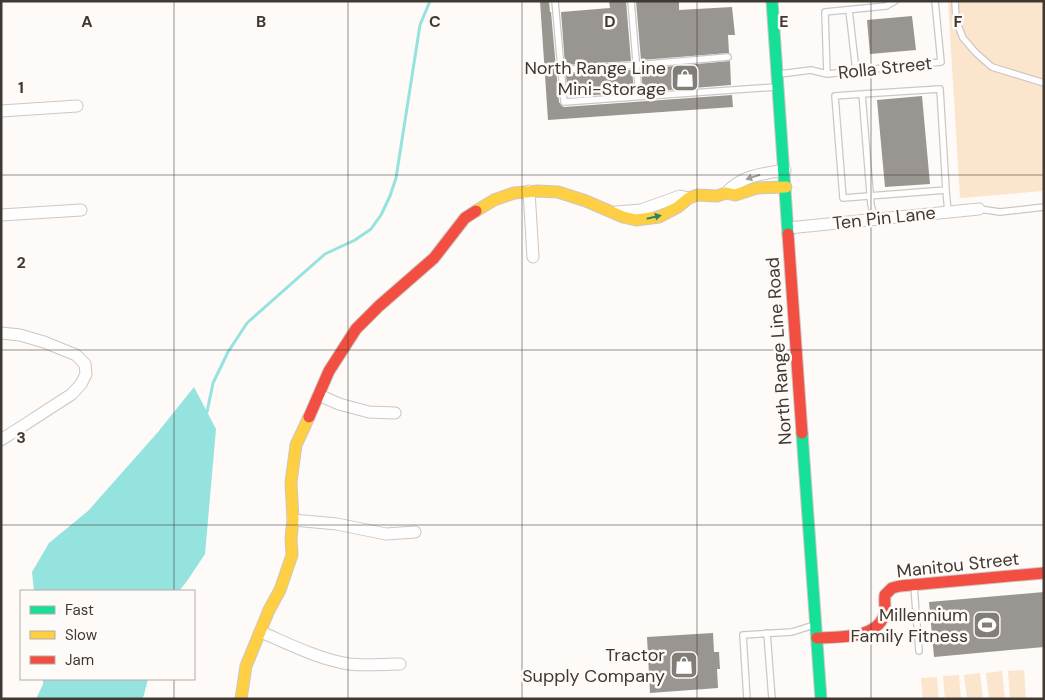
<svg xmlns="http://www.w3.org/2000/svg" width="1045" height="700" viewBox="0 0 1045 700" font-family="'DM Sans',sans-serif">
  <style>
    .green { fill: #fbe5cd }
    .water { fill: #94e3de }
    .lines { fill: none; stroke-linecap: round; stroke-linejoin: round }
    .stream { stroke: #94e3de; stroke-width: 3 }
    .building { fill: #999591 }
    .lane-casing { stroke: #ccc7c3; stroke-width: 8 }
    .street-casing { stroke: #ccc7c3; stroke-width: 13 }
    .fast-casing { stroke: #ccc7c3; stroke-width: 13 }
    .slow-casing { stroke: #ccc7c3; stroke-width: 13 }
    .jam-casing { stroke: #ccc7c3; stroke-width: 13 }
    .lane { stroke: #fffefe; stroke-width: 5.5 }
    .street { stroke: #fffefe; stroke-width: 11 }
    .fast { stroke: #16e098; stroke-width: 11 }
    .slow { stroke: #ffcf43; stroke-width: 11 }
    .jam { stroke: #f24e42; stroke-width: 11 }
    .oneway { fill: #a09c98 }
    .oneway2 { fill: #2d8460 }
    .grid { fill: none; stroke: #403932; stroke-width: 1; stroke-opacity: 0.55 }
    .labels { text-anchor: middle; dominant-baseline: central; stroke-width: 5; stroke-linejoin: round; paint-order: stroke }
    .poi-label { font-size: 18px; fill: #403932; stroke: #fefaf7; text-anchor: end }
    .street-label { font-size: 18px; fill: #403932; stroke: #fefaf7 }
    .grid-label { font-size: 16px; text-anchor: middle; font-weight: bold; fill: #403932; stroke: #fefaf7; stroke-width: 5; stroke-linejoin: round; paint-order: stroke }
  </style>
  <rect width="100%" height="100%" fill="#fdfaf8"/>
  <!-- green -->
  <path class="green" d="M948 1H1044V191L960 198Z
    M1024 670 1026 699H1010L1008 671Z
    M1002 671 1005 699H989L986 673Z
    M980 673 983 699H967L964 675Z
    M959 675 961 699H945L943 676Z
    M937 677 939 699H923L921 678Z"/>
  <!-- water -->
  <path class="water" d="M194 387 216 429 205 554 187 581 179 591H34L32 572 49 543 88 511 158 432Z
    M43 679H148L144 695 142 699H36L43 684Z"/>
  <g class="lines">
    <!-- stream -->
    <path class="stream" d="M207 412 213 383 228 352 247 323 325 254 355 240 371 229 381 215 390 196 396 178 420 25 430 1"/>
  </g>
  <!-- building -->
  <path class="building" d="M540 1H549L550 12H551L559 102 562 106 564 107 732 95 733 107 548 120Z
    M609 1H626L631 61 565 65 561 12 610 8Z
    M636 1H679V10L732 7 735 35H728L729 53 641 60Z
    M912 16 916 50 870 54 867 20Z
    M730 61 731 85 643 92 641 69Z
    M632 70 634 92 568 97 566 74Z
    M922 96 930 184 885 187 877 100Z
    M1044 592V647L934 657 929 602Z
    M713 633 714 652H719L720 669H717L718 688 650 693 647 637Z"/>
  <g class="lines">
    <!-- lane casing -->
    <g class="lane-casing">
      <path id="lane" d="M555 1 564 102 776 87
        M631 1 639 96
        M955 1 956 20 963 38 976 53 992 67 1044 83
        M849 10 856 71
        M561 70 636 65 728 57
        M780 74 811 70 827 74 941 62 935 1
        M827 74 825 12 886 6 895 1
        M862 94 835 96 843 198 946 190
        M979 209 1000 212 1044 207
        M875 219 871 205 862 94 940 89 946 190 948 212
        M914 586 919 651
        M767 633 772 699
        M747 699 743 635 792 632 814 625"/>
    </g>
    <!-- street casing -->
    <g class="street-casing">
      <path id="street" d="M1 111 77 106
        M529 191 533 257
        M726 193C742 175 762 174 785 170
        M616 212 641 210 680 196 689 198
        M1 215 81 210
        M788 228 979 209
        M1 333 20 335 44 342 76 355 85 364 86 374 81 384 72 394 1 440
        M319 395 339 404 369 412 395 413
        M293 520 337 524 386 534 415 532
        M261 632C289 644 318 659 349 664 364 666 385 664 400 664"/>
    </g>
    <!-- fast casing -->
    <g class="fast-casing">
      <path id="fast" d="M772 1 788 234
        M802 433 821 699"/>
    </g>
    <!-- slow casing -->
    <g class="slow-casing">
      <path id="slow" d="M476 211 494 200 514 193 538 191 558 192 586 201 623 217 636 220 659 217 678 207 689 198 697 195 717 196 726 193 735 195 757 188 786 187
        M241 699 246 666 269 610 280 590 292 555 291 538 293 520 291 482 296 445 309 417"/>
    </g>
    <!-- jam casing -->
    <g class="jam-casing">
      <path id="jam" d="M788 234 802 433
        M309 417 329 371 356 329 379 306 434 258 465 218 476 211
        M817 638C837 637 877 639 884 615 886 609 884 601 885 595L892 588 900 586 1044 573"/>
    </g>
    <!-- lane -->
    <use href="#lane" class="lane"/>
    <!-- street -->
    <use href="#street" class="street"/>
    <!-- fast -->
    <use href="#fast" class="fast"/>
    <!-- slow -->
    <use href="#slow" class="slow"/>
    <!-- jam -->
    <use href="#jam" class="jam"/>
  </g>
  <!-- one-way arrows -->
  <defs><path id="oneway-solid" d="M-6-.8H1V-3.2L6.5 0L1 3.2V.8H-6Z" transform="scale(1.25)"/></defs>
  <use class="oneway" href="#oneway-solid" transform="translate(753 177) rotate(163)"/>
  <use class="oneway2" href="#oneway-solid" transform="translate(654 217) rotate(-13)"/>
  <!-- grid -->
  <path class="grid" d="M174 1V591M348 1V699M522 1V699M697 1V699M871 1V699M1 175H1044M1 350H1044M1 525H1044M174 679V699"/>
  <!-- icons -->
  <defs>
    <g id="shop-square" transform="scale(1.4375)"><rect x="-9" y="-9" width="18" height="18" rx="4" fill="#827d77" stroke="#fefaf7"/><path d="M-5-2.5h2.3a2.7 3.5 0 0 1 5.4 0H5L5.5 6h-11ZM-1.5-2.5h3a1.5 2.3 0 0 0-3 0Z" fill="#fff"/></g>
    <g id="stadium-square" transform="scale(1.4375)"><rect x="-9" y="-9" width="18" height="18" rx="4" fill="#827d77" stroke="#fefaf7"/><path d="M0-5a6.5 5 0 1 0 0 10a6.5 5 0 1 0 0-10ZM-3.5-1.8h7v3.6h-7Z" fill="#fff"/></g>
  </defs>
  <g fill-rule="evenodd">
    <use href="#shop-square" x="685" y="78"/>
    <use href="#stadium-square" x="987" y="625"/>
    <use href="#shop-square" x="684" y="665"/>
  </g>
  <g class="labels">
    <!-- poi labels -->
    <g class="poi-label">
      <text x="666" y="68">North Range Line<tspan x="666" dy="21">Mini-Storage</tspan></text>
      <text x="968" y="615">Millennium<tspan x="968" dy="21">Family Fitness</tspan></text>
      <text x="665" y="655">Tractor<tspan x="665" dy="21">Supply Company</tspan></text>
    </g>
    <!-- street labels -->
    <g class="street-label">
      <text transform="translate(885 68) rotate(-6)">Rolla Street</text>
      <text transform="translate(884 218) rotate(-6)">Ten Pin Lane</text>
      <text transform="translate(779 351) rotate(-94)">North Range Line Road</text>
      <text transform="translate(958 565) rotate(-6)">Manitou Street</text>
    </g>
  </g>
  <g class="grid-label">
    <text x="87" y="27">A</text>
    <text x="261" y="27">B</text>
    <text x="435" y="27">C</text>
    <text x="610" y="27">D</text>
    <text x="784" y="27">E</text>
    <text x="958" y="27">F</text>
    <text x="21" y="93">1</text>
    <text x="21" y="268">2</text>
    <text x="21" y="443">3</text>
  </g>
  <!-- border -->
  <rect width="1045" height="700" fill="none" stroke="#403932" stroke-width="5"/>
  <!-- legend -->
  <rect x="20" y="590" width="175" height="90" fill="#fefaf7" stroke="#b2ada8"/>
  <rect x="30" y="606" width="25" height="8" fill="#16e098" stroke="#b2ada8"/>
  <text x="65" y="615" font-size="15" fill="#403932">Fast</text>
  <rect x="30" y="631" width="25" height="8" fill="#ffcf43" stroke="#b2ada8"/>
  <text x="65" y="640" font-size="15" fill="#403932">Slow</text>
  <rect x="30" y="656" width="25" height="8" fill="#f24e42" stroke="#b2ada8"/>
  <text x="65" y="665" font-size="15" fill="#403932">Jam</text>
</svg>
